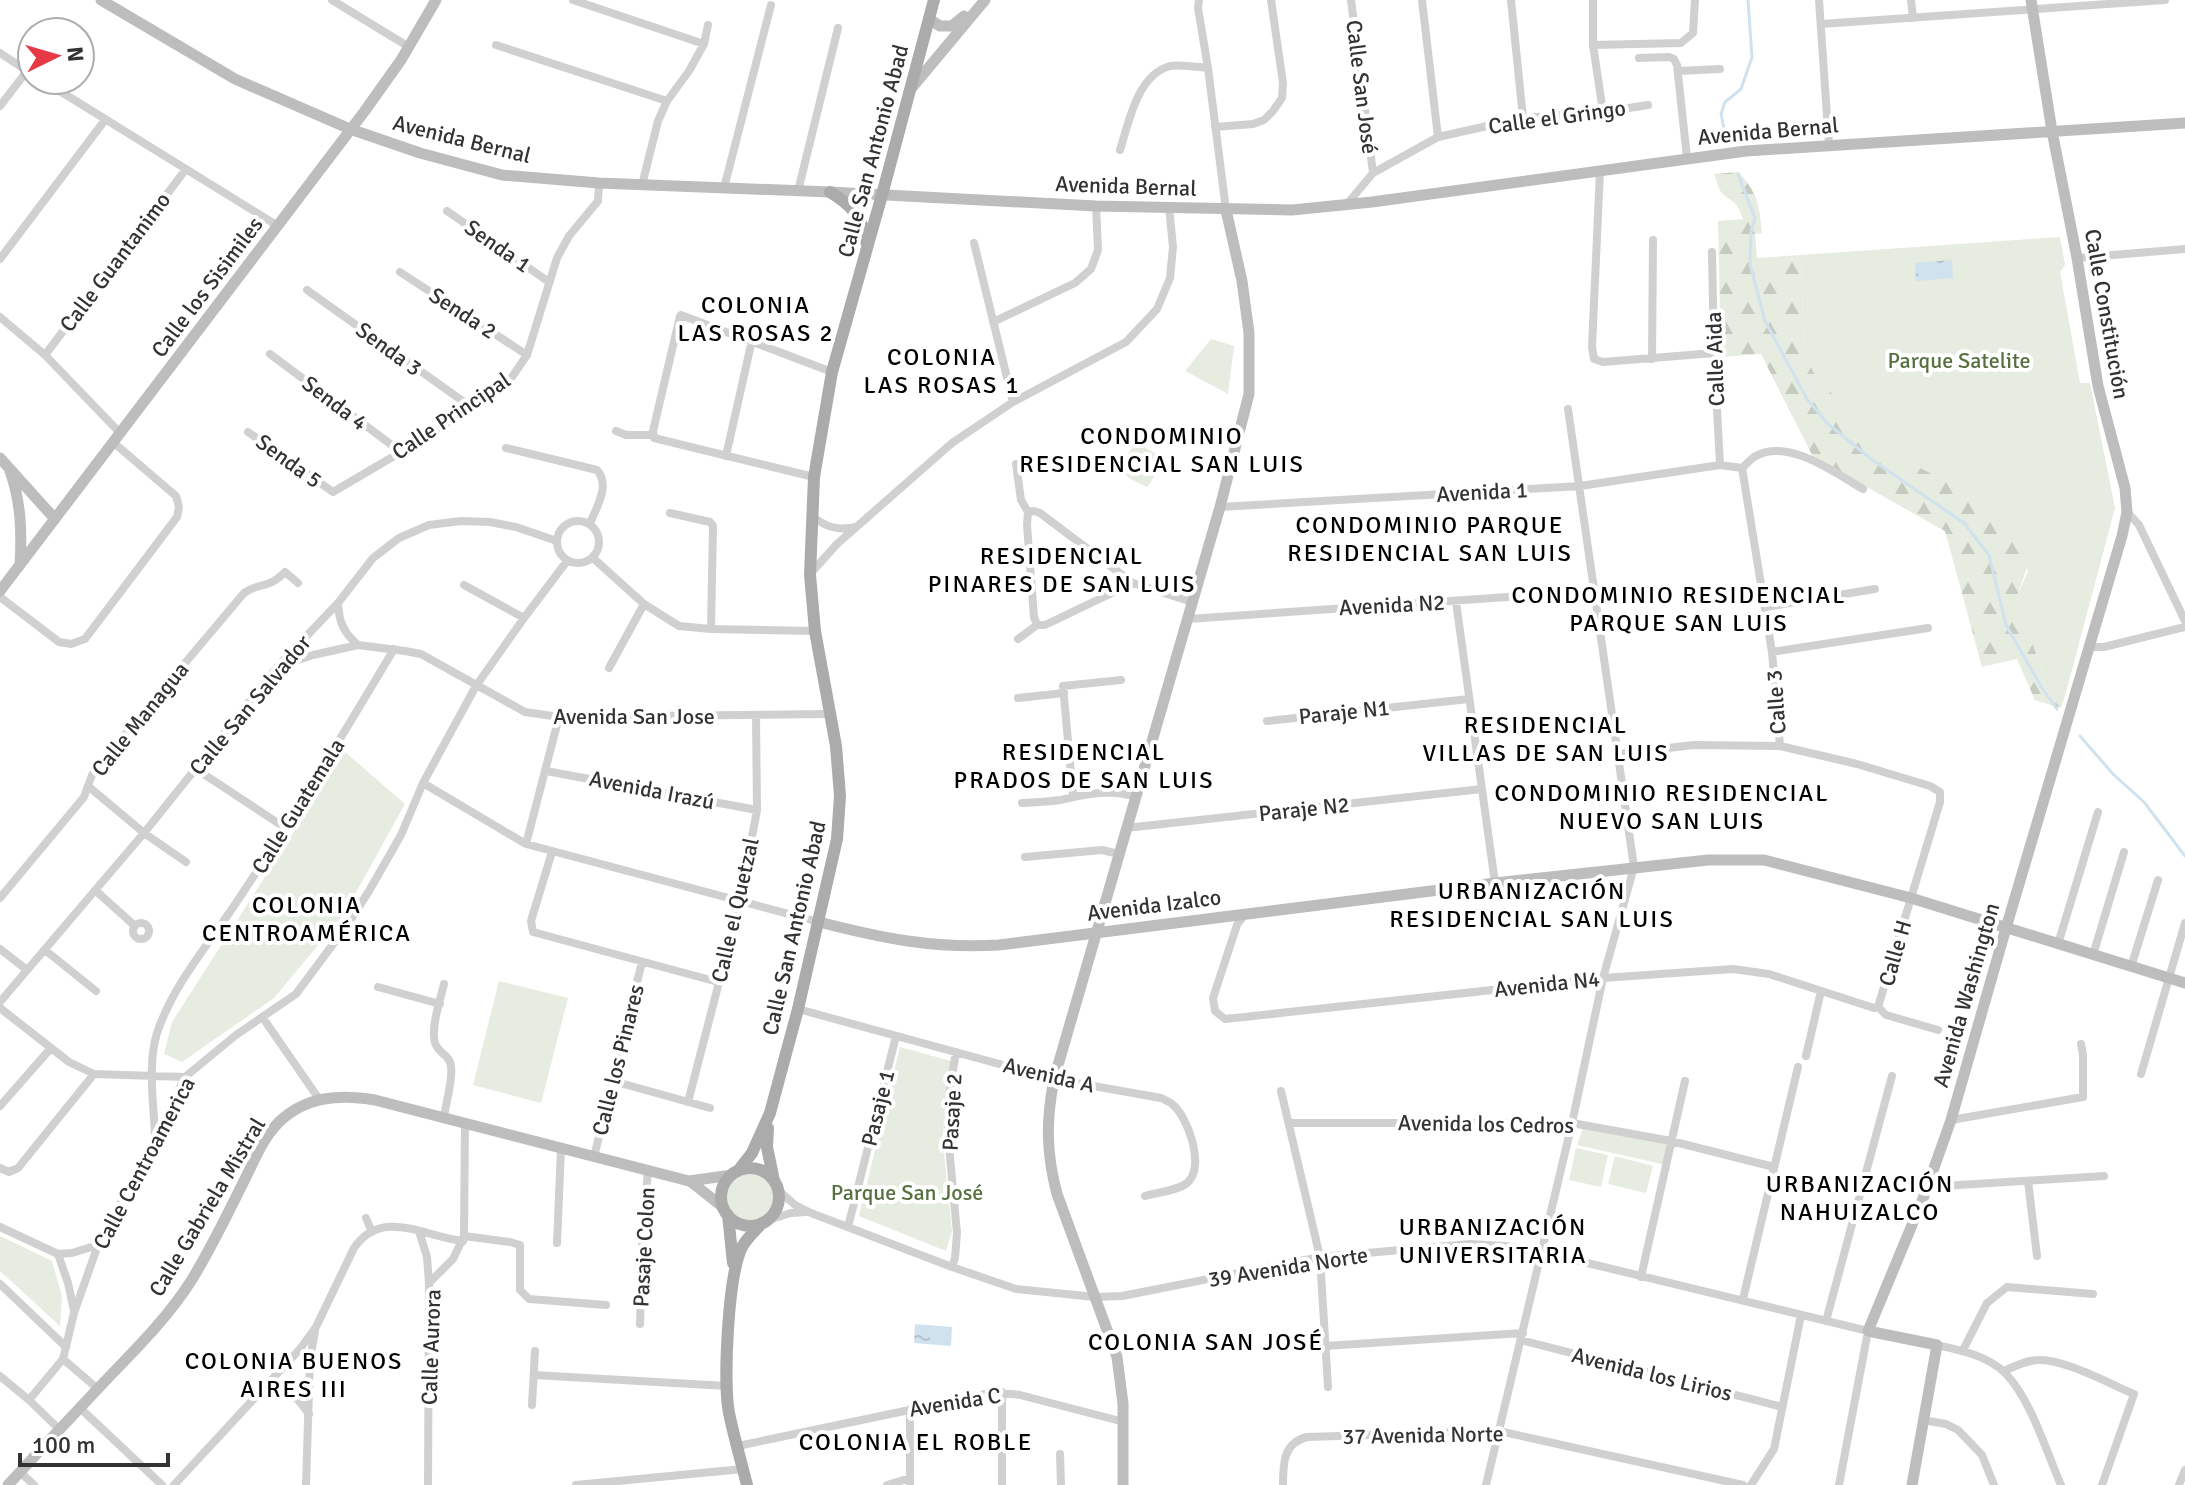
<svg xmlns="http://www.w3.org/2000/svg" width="2185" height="1485" viewBox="0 0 2185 1485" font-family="Signika,sans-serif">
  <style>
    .green { fill: #e6ecdf }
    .forest { fill: url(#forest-firs) }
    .water { fill: url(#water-ripples) }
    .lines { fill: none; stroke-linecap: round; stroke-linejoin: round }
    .stream { stroke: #cfe2ee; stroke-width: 3 }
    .street { stroke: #d0d0d0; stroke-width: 8 }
    .secondary { stroke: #bdbdbd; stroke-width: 11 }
    .primary { stroke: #ababab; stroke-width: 12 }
    .labels { text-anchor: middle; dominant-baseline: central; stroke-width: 8; stroke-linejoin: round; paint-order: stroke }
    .street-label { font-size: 22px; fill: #333; stroke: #fff }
    .park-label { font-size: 22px; fill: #56703f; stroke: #fff }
    .neighbourhood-label { font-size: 24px; letter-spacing: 2px; fill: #000; stroke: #fff }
  </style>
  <defs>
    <pattern id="forest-firs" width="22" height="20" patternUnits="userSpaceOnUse" patternTransform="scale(2)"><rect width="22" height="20" fill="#e6ecdf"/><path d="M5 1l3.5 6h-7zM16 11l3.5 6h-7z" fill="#c6cbc0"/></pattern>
    <pattern id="water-ripples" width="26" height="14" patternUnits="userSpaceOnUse" patternTransform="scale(2)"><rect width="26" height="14" fill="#cfe2ee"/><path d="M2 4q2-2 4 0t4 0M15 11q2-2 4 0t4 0" fill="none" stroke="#b2c2cd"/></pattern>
  </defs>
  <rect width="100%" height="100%" fill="#fff"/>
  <!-- green -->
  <path class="green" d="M2060 237 2065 265 2060 272 2080 383H2090L2115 508 2065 696 2044 675 2018 604 2017 596 2028 571 2009 515 1883 448 1816 377 1804 353 1801 255Z
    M1211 339 1234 346 1228 394 1185 371Z
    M1136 442 1166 460 1147 487 1130 479 1119 467Z
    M345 752 405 804 344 914 274 998 182 1062 164 1054 172 1022Z
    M499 981 568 998 541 1103 473 1085Z
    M900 1047 951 1061 945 1091 943 1142 952 1231 946 1251 859 1216Z
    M1583 1128 1670 1144 1666 1165 1577 1145Z
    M1576 1148 1608 1155 1601 1187 1569 1180Z
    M1615 1156 1653 1166 1646 1193 1608 1184Z
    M726 1197a24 24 0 1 1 48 0a24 24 0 1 1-48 0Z
    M0 1236 52 1261 62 1296 60 1326 0 1271Z"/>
  <!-- forest -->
  <path class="forest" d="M1739 172C1758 195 1759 203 1762 233L1755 234 1757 258 1801 255 1804 353 1816 377 1883 448 2009 515 2023 527 2029 562 2017 596 2018 604 2044 675 2065 696 2061 708 2035 700 2017 659 1982 667 1945 531 1813 457 1761 354 1721 357 1718 221 1743 219C1737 200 1733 204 1722 193 1718 189 1717 180 1714 174Z"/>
  <!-- water -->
  <path class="water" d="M1952 260 1953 278 1916 281 1915 263Z
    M915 1324 952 1327 951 1346 914 1343Z"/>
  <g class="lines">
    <!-- stream -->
    <path class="stream" d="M1725 133 1721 114 1725 102 1741 89 1752 57 1748 0
      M1738 174 1755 218 1751 232 1750 264 1765 321 1807 399 1827 423 1871 459 1964 523 1989 555 2006 625 2042 688 2057 709
      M2080 736 2113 774 2144 802 2185 856"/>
    <!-- street -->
    <path class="street" d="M332 0 409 47
      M573 0 704 44
      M1199 0 1198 8 1208 68 1226 210
      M1351 0 1373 173
      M1422 0 1438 137
      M1511 0 1523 118
      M1593 0V45L1603 112
      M1819 0 1829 145
      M1911 0 1913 18
      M1821 24 2165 0
      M496 45 667 101
      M1593 45 1681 43 1693 33 1695 0
      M0 53 32 74
      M1639 58 1669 57 1674 59 1677 65 1687 158
      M1678 71 1720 69
      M42 80 278 226
      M0 106 27 71
      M1215 127 1253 124 1264 120 1273 111 1282 98 1283 83 1271 0
      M1120 150C1129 122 1137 75 1170 66 1181 64 1197 67 1208 68
      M1600 171 1592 347 1594 359 1603 362 1714 353
      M642 185 658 121 667 101 689 71 704 44 708 25
      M724 188 771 5
      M798 191 838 28
      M1347 204 1373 173 1438 137 1523 118 1603 112 1648 105
      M447 211 549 282
      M974 243 1013 402
      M1712 252 1714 353 1720 465
      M2077 258 2185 249
      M0 259 105 120
      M400 272 527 355
      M307 290 471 407
      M0 317 45 355 121 434
      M993 322 1075 283 1091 269 1098 250 1096 206
      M270 354 401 452
      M45 355 186 169
      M1652 359 1653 240
      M616 431 626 435H653
      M248 432 333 492 401 452 499 390 512 377 527 355 557 258 569 236 598 201 599 183
      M506 448 597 470C611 486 596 507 590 524
      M726 456 752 340
      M1016 464 1021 500 1028 512 1027 525 1034 617 1037 625
      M1742 468 1772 652 1780 746
      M1742 468C1746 465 1751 458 1756 456 1789 438 1835 473 1863 489
      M814 477 654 438 653 431 680 316 681 315 832 372
      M1220 507 1580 486 1720 465 1742 468
      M1028 512 1034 511 1040 513 1133 583 1192 602
      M2127 512 2139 525 2185 621
      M670 513 710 522 713 526 711 629
      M811 515C825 527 838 531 856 527
      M557 542a21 21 0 1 1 42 0a21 21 0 1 1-42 0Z
      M593 558 644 604 679 626 711 629 815 631
      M810 574 837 544 952 443 1013 402 1126 342 1157 309 1170 278 1173 247 1169 207
      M464 585 524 618
      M0 597 59 642 71 644 85 639 177 517 179 507 176 496 114 443
      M1456 602 1495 883
      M338 603C339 622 343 632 358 645
      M1766 607 1875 589
      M1188 619 1595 591
      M1018 639 1037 625H1045L1133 583
      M2089 647H2104L2185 627
      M1772 652 1928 628
      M278 667 313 655 358 645 405 651 421 654 525 712 559 717 831 714
      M609 668 644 604
      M1018 698 1064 693
      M1267 721 1469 699
      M1022 751 1068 747
      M1619 754 1693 745 1780 746 1857 764 1930 786 1940 792V802L1878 1007
      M196 769 284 827
      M546 771 757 810
      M423 783 526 844 819 922
      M88 786 144 833 186 862
      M1073 796 1063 686 1121 680
      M1022 803C1034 802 1048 802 1060 800 1083 795 1112 788 1135 797
      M1126 828 1482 789
      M526 844 559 717
      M552 852 531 921 533 932 718 982
      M1025 857 1102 850 1119 854
      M95 890 135 926
      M0 898 84 797 92 775 99 765 244 593C258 582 268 590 285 572L298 583
      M1245 914 1237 925 1213 998 1215 1011 1225 1019 1603 978 1733 969 1769 974 1874 1008 1878 1007
      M133 931a8 8 0 1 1 16 0a8 8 0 1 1-16 0Z
      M2058 944 2098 812
      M0 949 27 970
      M45 950 96 991
      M2093 955 2124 852
      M2131 967 2158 880
      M378 987 440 1004
      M0 1002 144 833 277 667 338 603 373 558 399 538 429 525 461 521 490 522 516 527 557 541
      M1878 1007 1886 1015 1938 1030
      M0 1008 69 1062 94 1074 185 1077
      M798 1009 1054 1079 1161 1098C1165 1100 1169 1101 1172 1104 1188 1116 1206 1168 1187 1183 1177 1191 1158 1192 1145 1196
      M263 1018 319 1099
      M1806 1056 1821 991
      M2141 1074 2185 923
      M613 1081 710 1108
      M1281 1091 1320 1257 1328 1387
      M688 1102 740 901 757 810 756 716
      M0 1106 51 1048
      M444 1117C446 1101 453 1082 451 1066 450 1056 442 1055 437 1047 428 1034 441 998 444 984
      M1951 1120 2083 1097V1055L2081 1044
      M1289 1123H1572L1671 1141 1774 1167
      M155 1137C154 1104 147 1066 157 1033 173 985 208 945 236 903 291 820 343 735 394 649
      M594 1157 642 962
      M0 1168 9 1172 18 1168 94 1074
      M2028 1181 2037 1256
      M1927 1187 2104 1176
      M778 1190 795 1205 811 1213 952 1267 1016 1289 1095 1297 1122 1296 1320 1257 1470 1244 1505 1246 1542 1252 1868 1331 1839 1485
      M366 1218 372 1232
      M768 1220 791 1213 806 1212
      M0 1227 58 1254 72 1253 98 1245
      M848 1227 896 1036
      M419 1231 427 1257 429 1283 428 1485
      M464 1236 510 1242 520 1245V1290L529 1299 606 1305
      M557 1243 561 1149
      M58 1254 68 1283 74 1311
      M952 1267 955 1258 957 1233 948 1135 949 1094 956 1052
      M1641 1277 1685 1081
      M429 1283 453 1259 464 1236 465 1123
      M0 1284 66 1347
      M1743 1299 1798 1067
      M1826 1321 1892 1076
      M640 1324 642 1244 648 1170
      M1521 1340 1782 1407
      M1937 1345C1960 1350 1988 1356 2005 1373 2031 1399 2046 1451 2061 1485
      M1325 1346 1523 1333
      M1963 1350 1987 1303 2007 1287 2093 1294
      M63 1359 98 1389
      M2004 1371C2015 1366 2027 1360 2039 1360 2064 1359 2110 1384 2134 1394L2102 1485
      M534 1375 727 1386
      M0 1376 29 1400 60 1430
      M267 1386C289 1385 297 1398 309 1414
      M1002 1392V1485
      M29 1400 63 1359 74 1313 98 1245 155 1140 185 1077 236 1035 296 994 348 924 369 891 401 835 423 783 476 686 524 618 567 561
      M532 1405 535 1351
      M80 1408 162 1485
      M1923 1420 1946 1424 1958 1430 1982 1455 1994 1485
      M738 1446 995 1392 1020 1395 1124 1422
      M1060 1454 1061 1485
      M20 1472 34 1485
      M174 1485 300 1349 316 1327 354 1248C382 1207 424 1237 463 1241
      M306 1485 310 1359 315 1331
      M576 1485 743 1469
      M887 1485 910 1478
      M910 1485V1409
      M1283 1485C1283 1464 1283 1443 1307 1437L1499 1431 1743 1485
      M1486 1485 1572 1123 1603 978 1634 867 1568 409
      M1751 1485 1774 1449 1801 1315
      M2179 1485 2185 1470"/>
    <!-- secondary -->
    <path class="secondary" d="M101 0 235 79 350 129 420 153 502 175 599 183 830 192 1096 206 1292 210 1372 202 1746 151 2185 123
      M929 19 940 26H952L964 16
      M910 90 985 0
      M0 458 55 519
      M10 471C21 502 22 532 20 565
      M0 591 364 112 401 60 436 0
      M819 922C881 938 934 949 999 945L1495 883 1708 860H1764L1911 898 2185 983
      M690 1181 724 1208
      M8 1485C41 1449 74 1414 108 1378 137 1348 168 1317 191 1281 211 1249 228 1213 245 1179 255 1159 263 1138 279 1122 306 1096 340 1094 375 1100L689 1181 732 1175
      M1123 1485V1404L1117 1357 1057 1194C1046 1152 1046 1121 1054 1079L1220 507 1249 394V333L1242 281 1226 210
      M1912 1485 1937 1345 1868 1331 1924 1196 1951 1120 2006 928 2122 536 2127 512 2125 488 2098 386 2077 258 2052 131 2031 0"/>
    <!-- primary -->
    <path class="primary" d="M830 192C850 204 864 218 866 242
      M768 1128 767 1147 774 1181
      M721 1197a29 29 0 1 1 58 0a29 29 0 1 1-58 0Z
      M738 1171 752 1153 770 1113 798 1009 837 839 840 796 836 746 815 631 810 575 814 477 832 372 882 195 934 0
      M728 1215 733 1263
      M747 1485C741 1461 734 1437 729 1413 723 1382 728 1275 742 1247 747 1238 755 1231 762 1223"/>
  </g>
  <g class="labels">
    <!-- street labels -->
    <g class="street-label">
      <text transform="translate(1362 87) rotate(83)">Calle San José</text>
      <text transform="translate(1557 117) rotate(-8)">Calle el Gringo</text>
      <text transform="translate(1768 131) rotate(-5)">Avenida Bernal</text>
      <text transform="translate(462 139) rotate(14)">Avenida Bernal</text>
      <text transform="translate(873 151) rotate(-75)">Calle San Antonio Abad</text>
      <text transform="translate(1126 186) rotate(2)">Avenida Bernal</text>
      <text transform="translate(498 246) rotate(35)">Senda 1</text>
      <text transform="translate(115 262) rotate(-53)">Calle Guantanimo</text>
      <text transform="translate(207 287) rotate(-53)">Calle los Sisimiles</text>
      <text transform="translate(463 313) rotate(33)">Senda 2</text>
      <text transform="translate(2107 314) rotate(80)">Calle Constitución</text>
      <text transform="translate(389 349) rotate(36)">Senda 3</text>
      <text transform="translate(1715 359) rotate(-92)">Calle Aida</text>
      <text transform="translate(335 403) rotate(37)">Senda 4</text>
      <text transform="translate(451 416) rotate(-34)">Calle Principal</text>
      <text transform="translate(289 461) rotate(36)">Senda 5</text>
      <text transform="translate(1482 492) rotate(-3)">Avenida 1</text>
      <text transform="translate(1392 605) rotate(-3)">Avenida N2</text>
      <text transform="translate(1776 702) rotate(-94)">Calle 3</text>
      <text transform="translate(250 705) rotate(-50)">Calle San Salvador</text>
      <text transform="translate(1344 712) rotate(-6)">Paraje N1</text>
      <text x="634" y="716">Avenida San Jose</text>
      <text transform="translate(140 719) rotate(-51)">Calle Managua</text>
      <text transform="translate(652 790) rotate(11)">Avenida Irazú</text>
      <text transform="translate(298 806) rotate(-58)">Calle Guatemala</text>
      <text transform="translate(1304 809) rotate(-6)">Paraje N2</text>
      <text transform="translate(1154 905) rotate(-7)">Avenida Izalco</text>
      <text transform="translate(735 910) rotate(-77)">Calle el Quetzal</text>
      <text transform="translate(794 928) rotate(-77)">Calle San Antonio Abad</text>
      <text transform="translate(1895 953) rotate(-74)">Calle H</text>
      <text transform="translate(1547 984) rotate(-6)">Avenida N4</text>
      <text transform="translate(1966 995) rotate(-74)">Avenida Washington</text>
      <text transform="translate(618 1060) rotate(-76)">Calle los Pinares</text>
      <text transform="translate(1049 1075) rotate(13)">Avenida A</text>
      <text transform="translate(878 1108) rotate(-76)">Pasaje 1</text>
      <text transform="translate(952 1112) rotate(-87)">Pasaje 2</text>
      <text transform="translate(1486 1124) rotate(1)">Avenida los Cedros</text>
      <text transform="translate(144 1163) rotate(-62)">Calle Centroamerica</text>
      <text transform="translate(207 1207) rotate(-59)">Calle Gabriela Mistral</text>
      <text transform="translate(644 1247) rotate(-87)">Pasaje Colon</text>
      <text transform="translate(1288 1267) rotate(-9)">39 Avenida Norte</text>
      <text transform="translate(431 1347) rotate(-88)">Calle Aurora</text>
      <text transform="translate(1652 1374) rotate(14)">Avenida los Lirios</text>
      <text transform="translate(955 1402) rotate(-9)">Avenida C</text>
      <text transform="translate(1423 1435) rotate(-1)">37 Avenida Norte</text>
    </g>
    <!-- park labels -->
    <g class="park-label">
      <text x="1959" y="360">Parque Satelite</text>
      <text x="907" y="1192">Parque San José</text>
    </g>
    <!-- neighbourhood labels -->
    <g class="neighbourhood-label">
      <text x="756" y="305">COLONIA<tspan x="756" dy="28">LAS ROSAS 2</tspan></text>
      <text x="942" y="357">COLONIA<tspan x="942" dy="28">LAS ROSAS 1</tspan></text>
      <text x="1162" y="436">CONDOMINIO<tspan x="1162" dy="28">RESIDENCIAL SAN LUIS</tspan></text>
      <text x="1430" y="525">CONDOMINIO PARQUE<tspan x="1430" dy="28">RESIDENCIAL SAN LUIS</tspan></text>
      <text x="1062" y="556">RESIDENCIAL<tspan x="1062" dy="28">PINARES DE SAN LUIS</tspan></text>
      <text x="1679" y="595">CONDOMINIO RESIDENCIAL<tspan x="1679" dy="28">PARQUE SAN LUIS</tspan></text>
      <text x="1546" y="725">RESIDENCIAL<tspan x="1546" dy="28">VILLAS DE SAN LUIS</tspan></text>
      <text x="1084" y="752">RESIDENCIAL<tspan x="1084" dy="28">PRADOS DE SAN LUIS</tspan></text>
      <text x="1662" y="793">CONDOMINIO RESIDENCIAL<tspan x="1662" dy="28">NUEVO SAN LUIS</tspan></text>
      <text x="1532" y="891">URBANIZACIÓN<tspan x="1532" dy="28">RESIDENCIAL SAN LUIS</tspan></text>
      <text x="307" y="905">COLONIA<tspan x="307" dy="28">CENTROAMÉRICA</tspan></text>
      <text x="1860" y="1184">URBANIZACIÓN<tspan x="1860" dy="28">NAHUIZALCO</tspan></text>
      <text x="1493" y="1227">URBANIZACIÓN<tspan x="1493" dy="28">UNIVERSITARIA</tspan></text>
      <text x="1206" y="1342">COLONIA SAN JOSÉ</text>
      <text x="294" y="1361">COLONIA BUENOS<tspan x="294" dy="28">AIRES III</tspan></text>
      <text x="916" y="1442">COLONIA EL ROBLE</text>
    </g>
  </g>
  <!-- north arrow -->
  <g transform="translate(56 56) rotate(85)"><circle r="38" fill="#ffffff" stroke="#adadad" stroke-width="2"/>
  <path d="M0-6L14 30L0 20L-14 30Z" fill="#e63946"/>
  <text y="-12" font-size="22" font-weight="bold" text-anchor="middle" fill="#333333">N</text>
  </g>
  <!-- scale -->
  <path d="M20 1453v12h148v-12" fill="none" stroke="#333333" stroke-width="4"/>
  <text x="32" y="1453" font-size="24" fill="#333333" stroke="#ffffff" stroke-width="6" paint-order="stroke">100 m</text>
</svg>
